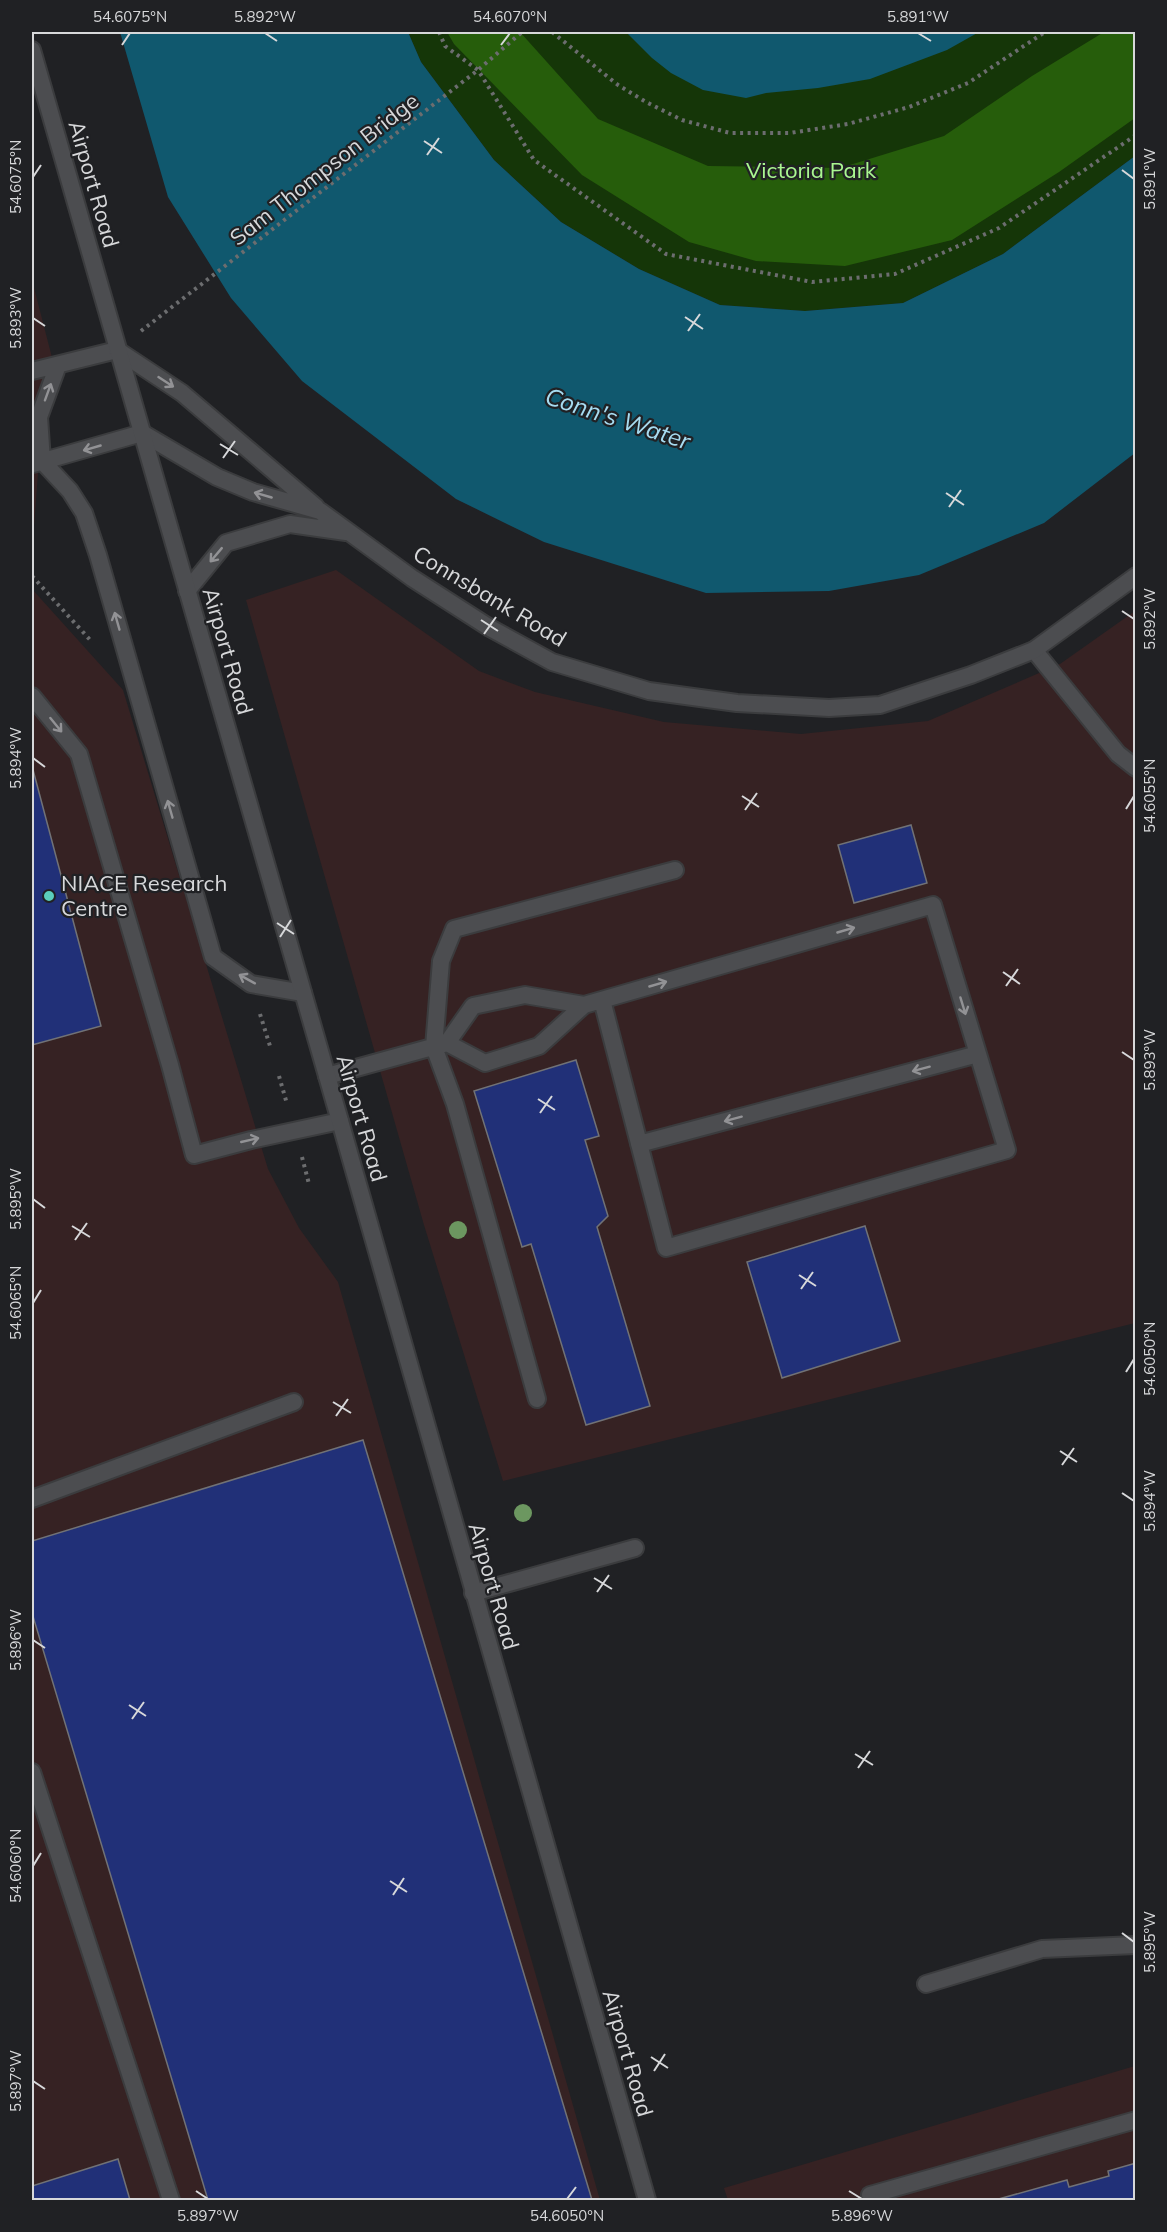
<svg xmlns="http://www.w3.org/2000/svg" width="1167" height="2232" viewBox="0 0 1167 2232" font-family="Mulish,sans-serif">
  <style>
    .industrial { fill: #362223 }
    .green { fill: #153608 }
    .forest { fill: #265d0b }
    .water { fill: #10586e }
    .building { fill: #213078; stroke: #717276; stroke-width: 1.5 }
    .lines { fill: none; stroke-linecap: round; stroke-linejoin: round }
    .service-casing { stroke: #3b3c3e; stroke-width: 20 }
    .minor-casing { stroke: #3b3c3e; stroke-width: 20 }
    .tertiary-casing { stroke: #3b3c3e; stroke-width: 20 }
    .path { stroke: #6c6d6f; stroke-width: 4; stroke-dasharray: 3 4.5; stroke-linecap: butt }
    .service { stroke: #4c4d50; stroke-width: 16 }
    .minor { stroke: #4c4d50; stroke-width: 16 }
    .tertiary { stroke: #4c4d50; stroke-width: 16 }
    .tree { fill: #6c9760 }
    .oneway { stroke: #929295 }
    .ticks { fill: none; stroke: #d7d8da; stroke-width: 2 }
    .poi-dot { fill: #5bcebc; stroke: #202124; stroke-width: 2 }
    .labels { text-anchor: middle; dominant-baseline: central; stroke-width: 4.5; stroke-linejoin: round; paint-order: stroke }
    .street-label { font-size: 22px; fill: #d7d8da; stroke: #202124 }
    .park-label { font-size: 22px; fill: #aaf791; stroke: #202124 }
    .poi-label { font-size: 22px; fill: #d7d8da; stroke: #202124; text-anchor: start }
    .water-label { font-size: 24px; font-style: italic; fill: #a7dcf1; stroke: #202124 }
    .neatline { fill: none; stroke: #d7d8da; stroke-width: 2 }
    .ticks-label { font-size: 15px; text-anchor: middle; fill: #d7d8da }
  </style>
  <rect width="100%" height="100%" fill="#202124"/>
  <!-- industrial -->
  <path class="industrial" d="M32 280 57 377 39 460 32 553Z
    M336 570 479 671 535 692 664 722 801 734 928 721 1060 664 1135 611V1323L503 1481 424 1225 246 600Z
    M32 589 123 690 268 1169 299 1228 338 1282 600 2200H32Z
    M1135 2066V2200H728L724 2188Z"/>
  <!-- green -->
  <path class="green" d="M408 32H1135V156L1003 254 903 303 805 311 720 305 639 269 561 222 494 160 421 62Z"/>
  <!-- forest -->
  <path class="forest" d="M447 32H520L598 119 708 166 840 168 944 136 1032 76 1104 32H1135V118L1059 172 952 240 845 266 756 261 689 242 582 175 454 44Z"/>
  <!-- water -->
  <path class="water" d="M120 32H408L421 62 494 160 561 222 639 269 720 305 805 311 903 303 1003 254 1135 156V453L1044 523 919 575 829 591 706 593 544 542 456 499 302 381 231 298 168 197Z
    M626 32H979L947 50 870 79 818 88 766 93 746 98 703 90 671 73 652 58Z"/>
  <!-- building -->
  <path class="building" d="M32 766 101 1026 32 1045Z
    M911 825 927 883 854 903 838 845Z
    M576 1060 599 1136 585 1140 608 1216 597 1227 650 1406 586 1425 531 1244 522 1247 474 1091Z
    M865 1226 900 1341 782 1378 747 1262Z
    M363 1440 592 2200H208L32 1613V1541Z
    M118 2159 130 2200H32V2186Z
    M1136 2163V2200H995L1067 2180 1069 2187 1109 2176 1108 2171Z"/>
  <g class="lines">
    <!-- service casing -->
    <g class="service-casing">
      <path id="service" d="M58 365 39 417 42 461 70 491 84 513 98 555 213 957 251 984 303 993
        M32 371 117 350
        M33 464 142 433
        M1034 650 1118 754 1136 768
        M32 696 79 754 170 1065 194 1155 251 1140 340 1121
        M447 1043 485 1063 539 1046 584 1005
        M327 1076 447 1043 473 1006 525 995 584 1005 933 905 1007 1150 666 1248 602 1000
        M639 1144 978 1054
        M537 1399 455 1104 434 1047 441 961 454 929 675 870
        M32 1499 294 1402
        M473 1593 635 1548
        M32 1772 171 2200
        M926 1984 1042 1949 1136 1945
        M872 2200 870 2195 1136 2120"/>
    </g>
    <!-- minor casing -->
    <g class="minor-casing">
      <path id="minor" d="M117 350 182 393 316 507
        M142 433 217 477 253 492 320 511 412 578 490 628 552 662 649 691 737 703 829 708 880 705 971 675 1034 650 1136 576
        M187 591 226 543 290 524 346 532"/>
    </g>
    <!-- tertiary casing -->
    <g class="tertiary-casing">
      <path id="tertiary" d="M32 50 340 1121 647 2200"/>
    </g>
    <!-- path -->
    <path class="path" d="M439 32 445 46 478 70 534 160 666 254 812 282 895 274 999 228 1136 135
      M552 32 618 85 646 102 682 120 730 133H790L848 124 909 107 968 83 1045 32
      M141 331 478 70 522 32
      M32 578 33 577 92 642
      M260 1014 270 1046
      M279 1076 287 1104
      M302 1157 309 1184"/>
    <!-- service -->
    <use href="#service" class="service"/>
    <!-- minor -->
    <use href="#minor" class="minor"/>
    <!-- tertiary -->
    <use href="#tertiary" class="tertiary"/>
  </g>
  <!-- trees -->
  <g class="tree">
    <circle cx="458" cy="1230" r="9"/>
    <circle cx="523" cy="1513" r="9"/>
  </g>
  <!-- one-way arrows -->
  <defs><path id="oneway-shaft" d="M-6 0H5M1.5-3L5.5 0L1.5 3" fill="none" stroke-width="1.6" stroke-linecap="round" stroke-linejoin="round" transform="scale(1.5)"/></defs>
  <g class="oneway">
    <use href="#oneway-shaft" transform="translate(166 382) rotate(33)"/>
    <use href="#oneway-shaft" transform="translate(48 392) rotate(-70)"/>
    <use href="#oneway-shaft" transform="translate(92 448) rotate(164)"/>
    <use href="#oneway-shaft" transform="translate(263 495) rotate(-164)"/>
    <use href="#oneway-shaft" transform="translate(216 555) rotate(130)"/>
    <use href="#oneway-shaft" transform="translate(117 621) rotate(-106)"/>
    <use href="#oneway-shaft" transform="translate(56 725) rotate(51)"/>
    <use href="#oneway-shaft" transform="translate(170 809) rotate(-106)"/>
    <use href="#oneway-shaft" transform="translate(846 930) rotate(-16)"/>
    <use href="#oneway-shaft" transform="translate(247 979) rotate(-151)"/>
    <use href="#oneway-shaft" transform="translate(658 984) rotate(-16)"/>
    <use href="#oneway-shaft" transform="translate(963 1006) rotate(73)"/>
    <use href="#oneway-shaft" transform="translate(921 1069) rotate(165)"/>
    <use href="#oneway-shaft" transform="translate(733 1119) rotate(165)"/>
    <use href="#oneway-shaft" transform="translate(250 1140) rotate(-13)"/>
  </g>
  <!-- ticks -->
  <path class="ticks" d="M265 33 277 41M918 33 931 41M122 45 130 33M501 45 510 33M424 141 442 153M427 155 439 138M1122 170 1134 179M33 177 41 165M685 317 703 329M33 318 45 326M688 331 700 314M220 444 238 455M223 458 235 441M946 493 964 505M949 507 961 490M1122 611 1134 619M481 620 498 631M484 634 496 617M33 758 45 767M742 796 759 807M1126 809 1134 796M745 810 757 793M277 923 294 934M280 937 291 920M1003 972 1020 984M1006 986 1018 969M1122 1052 1134 1060M538 1099 555 1110M540 1113 552 1096M33 1199 45 1208M72 1226 90 1237M75 1240 87 1223M799 1275 816 1286M801 1289 813 1272M33 1303 41 1290M1126 1372 1134 1359M333 1402 351 1413M336 1416 348 1399M1060 1451 1077 1462M1062 1465 1074 1448M1122 1493 1134 1501M594 1578 612 1589M597 1592 609 1575M33 1640 45 1648M129 1705 146 1716M132 1719 144 1702M855 1754 873 1765M858 1768 870 1751M33 1866 41 1853M390 1881 407 1892M393 1895 404 1878M1122 1933 1134 1942M651 2057 668 2068M654 2071 665 2054M33 2081 45 2089M196 2191 208 2199M849 2191 862 2199M567 2199 576 2187"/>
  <!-- markers -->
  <circle class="poi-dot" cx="49" cy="896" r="6"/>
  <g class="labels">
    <!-- street labels -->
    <g class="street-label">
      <text transform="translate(324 169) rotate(-38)">Sam Thompson Bridge</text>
      <text transform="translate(94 184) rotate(74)">Airport Road</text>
      <text transform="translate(490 596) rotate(31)">Connsbank Road</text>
      <text transform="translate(228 651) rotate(74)">Airport Road</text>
      <text transform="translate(362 1118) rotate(74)">Airport Road</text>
      <text transform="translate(494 1586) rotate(74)">Airport Road</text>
      <text transform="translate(628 2053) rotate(74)">Airport Road</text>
    </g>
    <!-- park labels -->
    <g class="park-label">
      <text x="811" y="170">Victoria Park</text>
    </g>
    <!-- poi labels -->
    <g class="poi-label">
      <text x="61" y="883">NIACE Research<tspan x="61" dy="25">Centre</tspan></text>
    </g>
    <!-- water labels -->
    <g class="water-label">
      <text transform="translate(618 418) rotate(18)">Conn's Water</text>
    </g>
  </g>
  <!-- border -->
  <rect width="1167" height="2232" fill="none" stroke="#202124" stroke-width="66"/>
  <rect x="33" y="33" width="1101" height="2166" class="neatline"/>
  <g class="ticks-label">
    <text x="130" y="22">54.6075°N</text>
    <text x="265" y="22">5.892°W</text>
    <text x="510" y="22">54.6070°N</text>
    <text x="918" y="22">5.891°W</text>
    <text transform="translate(16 177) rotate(-90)" y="5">54.6075°N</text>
    <text transform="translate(1150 179) rotate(-90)" y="5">5.891°W</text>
    <text transform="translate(16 318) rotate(-90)" y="5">5.893°W</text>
    <text transform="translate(1150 619) rotate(-90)" y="5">5.892°W</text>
    <text transform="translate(16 758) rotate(-90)" y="5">5.894°W</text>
    <text transform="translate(1150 796) rotate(-90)" y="5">54.6055°N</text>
    <text transform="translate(1150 1060) rotate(-90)" y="5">5.893°W</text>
    <text transform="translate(16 1199) rotate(-90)" y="5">5.895°W</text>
    <text transform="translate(16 1303) rotate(-90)" y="5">54.6065°N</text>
    <text transform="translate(1150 1359) rotate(-90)" y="5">54.6050°N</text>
    <text transform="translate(1150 1501) rotate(-90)" y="5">5.894°W</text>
    <text transform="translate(16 1640) rotate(-90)" y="5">5.896°W</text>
    <text transform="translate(16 1866) rotate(-90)" y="5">54.6060°N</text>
    <text transform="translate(1150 1942) rotate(-90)" y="5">5.895°W</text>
    <text transform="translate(16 2081) rotate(-90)" y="5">5.897°W</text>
    <text x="208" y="2221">5.897°W</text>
    <text x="567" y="2221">54.6050°N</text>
    <text x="862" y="2221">5.896°W</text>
  </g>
</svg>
